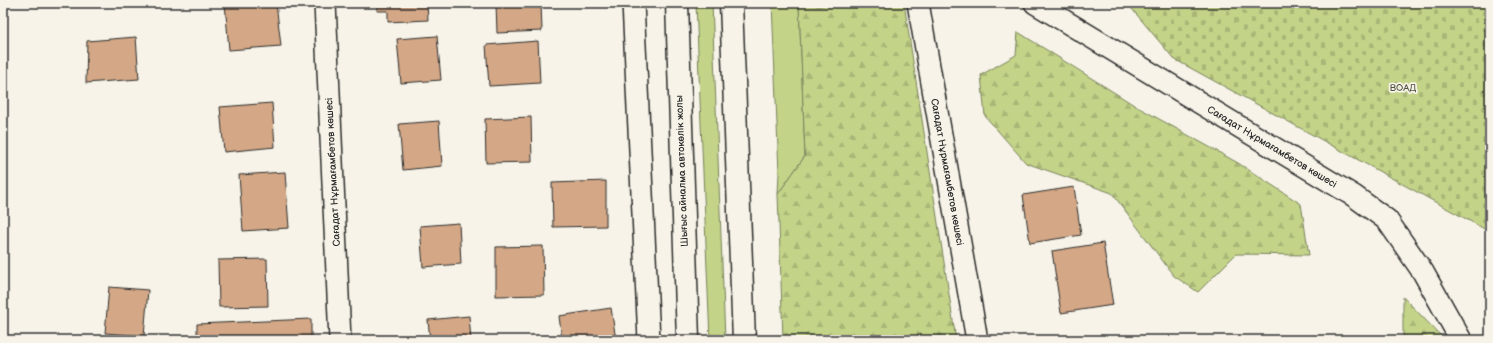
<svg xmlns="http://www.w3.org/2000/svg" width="1493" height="343" viewBox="0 0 1493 343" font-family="'Balsamiq Sans',sans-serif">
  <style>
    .green { fill: #c3d489; stroke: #77805a }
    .forest { fill: url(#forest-firs); stroke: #77805a }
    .cemetery { fill: url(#cemetery-stones); stroke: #77805a }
    .building { fill: #d4a886; stroke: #2b2b2b }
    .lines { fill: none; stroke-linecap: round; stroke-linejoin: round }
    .minor-casing { stroke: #2b2b2b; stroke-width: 24 }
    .primary-casing { stroke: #2b2b2b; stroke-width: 25 }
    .minor { stroke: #f7f3e8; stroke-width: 21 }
    .primary { stroke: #f7f3e8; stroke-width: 22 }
    .labels { text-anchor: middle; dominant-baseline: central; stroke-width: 3.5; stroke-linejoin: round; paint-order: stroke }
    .park-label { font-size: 10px; fill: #515542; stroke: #f7f3e8 }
    .street-label { font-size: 10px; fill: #2b2b2b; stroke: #f7f3e8 }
  </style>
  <defs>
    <pattern id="forest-firs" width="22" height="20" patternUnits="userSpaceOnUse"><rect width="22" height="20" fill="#c3d489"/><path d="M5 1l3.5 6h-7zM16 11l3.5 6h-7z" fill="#a8b676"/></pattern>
    <pattern id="cemetery-stones" width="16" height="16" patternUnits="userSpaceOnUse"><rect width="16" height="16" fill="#c3d489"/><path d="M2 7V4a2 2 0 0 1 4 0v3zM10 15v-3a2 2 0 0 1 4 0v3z" fill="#a8b676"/></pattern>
  </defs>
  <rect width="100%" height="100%" fill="#f7f3e8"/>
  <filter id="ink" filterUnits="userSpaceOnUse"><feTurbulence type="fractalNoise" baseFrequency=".025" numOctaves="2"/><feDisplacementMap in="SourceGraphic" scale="8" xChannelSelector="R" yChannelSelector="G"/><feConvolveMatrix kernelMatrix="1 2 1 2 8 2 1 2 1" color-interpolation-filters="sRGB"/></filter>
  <g filter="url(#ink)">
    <!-- green -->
    <path class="green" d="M696 3H712L725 340H710Z
      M772 3H799L805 156 778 194 779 173Z"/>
    <!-- forest -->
    <path class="forest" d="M799 3H904L956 340H783L778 194 805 156Z
      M1018 32 1134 105 1238 163 1301 204 1309 255 1236 254 1198 292 1174 276 1112 193 1026 163 985 116 981 75 1016 55Z
      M1403 297 1445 340H1403Z"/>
    <!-- cemetery -->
    <path class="cemetery" d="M1127 3H1490V232L1174 59Z"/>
    <!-- building -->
    <path class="building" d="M225 3H276L281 46 229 50Z
      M377 3H427L428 20 388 22V11H377Z
      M496 3H541L542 31 497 33Z
      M437 36 441 80 401 83 397 39Z
      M136 37 139 79 86 83 87 41Z
      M538 41 540 83 489 86 486 45Z
      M272 103 275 147 224 152 220 107Z
      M531 117 532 162 486 163 485 119Z
      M439 121 442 166 403 170 399 124Z
      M285 172 289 228 243 231 239 175Z
      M606 181V226L553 227 552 183Z
      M1074 187 1081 235 1030 243 1023 195Z
      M459 223 461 264 423 267 420 226Z
      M1103 243 1113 305 1061 313 1052 251Z
      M543 246 544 295 496 296V247Z
      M267 259 268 306 219 307 218 260Z
      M109 287 148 290 144 336 105 333Z
      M611 308 616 340H562L559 316Z
      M469 316 471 340H430L428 320Z
      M311 319V340H197V324Z
      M1102 336 1103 340H1074Z"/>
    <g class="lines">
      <!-- minor casing -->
      <g class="minor-casing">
        <path id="minor" d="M325 3 340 340
          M633 3 649 340
          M918 3 977 340
          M1035 3 1354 196 1387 220 1423 272 1461 340"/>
      </g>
      <!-- primary casing -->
      <g class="primary-casing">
        <path id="primary" d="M677 3 688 340
          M731 3 744 340"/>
      </g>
      <!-- minor -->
      <use href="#minor" class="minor"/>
      <!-- primary -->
      <use href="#primary" class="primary"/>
    </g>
  </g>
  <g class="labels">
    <!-- park labels -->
    <g class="park-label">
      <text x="1403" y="88">ВОАД</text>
    </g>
    <!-- street labels -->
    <g class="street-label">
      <text transform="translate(1272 147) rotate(31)">Сағадат Нұрмағамбетов көшесі</text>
      <text transform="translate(682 171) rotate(-92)">Шығыс айналма автокөлік жолы</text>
      <text transform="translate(333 172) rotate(-93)">Сағадат Нұрмағамбетов көшесі</text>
      <text transform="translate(947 172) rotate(80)">Сағадат Нұрмағамбетов көшесі</text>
    </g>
  </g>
  <!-- margin -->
  <rect width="1493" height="343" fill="none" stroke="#f7f3e8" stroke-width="16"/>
  <rect x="8" y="8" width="1477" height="327" fill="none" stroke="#2b2b2b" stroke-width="1.5" filter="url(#ink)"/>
</svg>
